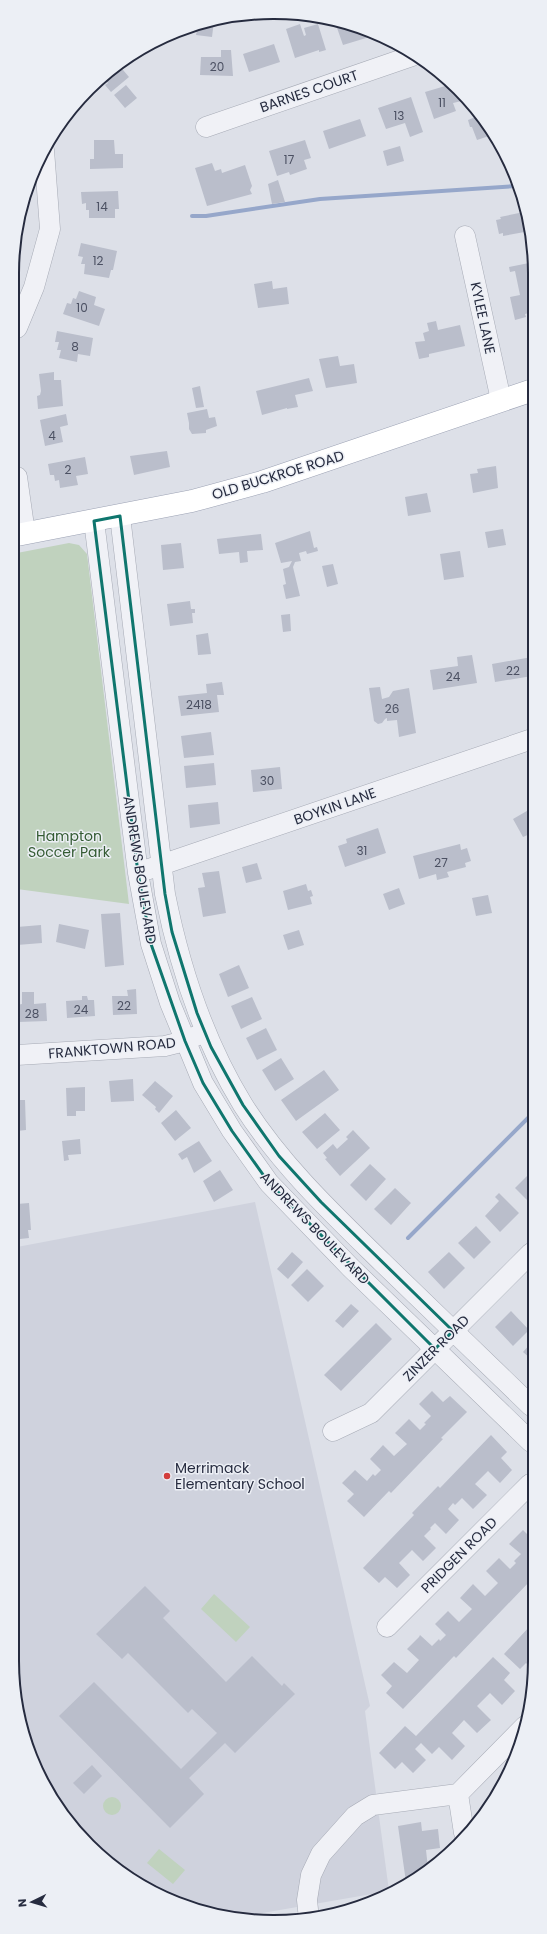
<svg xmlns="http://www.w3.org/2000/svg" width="547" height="1934" viewBox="0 0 547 1934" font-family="Poppins,sans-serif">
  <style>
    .built { fill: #cfd2dd }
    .green { fill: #c0d2be }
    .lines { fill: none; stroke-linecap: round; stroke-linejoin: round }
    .stream { stroke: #96a7ca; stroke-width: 4 }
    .building { fill: #babecb }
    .minor-casing { stroke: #a6aab5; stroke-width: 21 }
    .major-casing { stroke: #9ca2b4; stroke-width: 23 }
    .minor { stroke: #f0f1f6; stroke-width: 20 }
    .major { stroke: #fff; stroke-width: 22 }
    .marked { fill: none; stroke: #0f766e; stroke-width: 3; stroke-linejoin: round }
    .poi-dot { fill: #d33d3c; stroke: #eceff5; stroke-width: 1.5 }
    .labels { text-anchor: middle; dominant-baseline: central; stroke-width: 3; stroke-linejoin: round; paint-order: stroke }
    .number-label { font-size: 12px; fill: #4b5062 }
    .street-label { font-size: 14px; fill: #262b3f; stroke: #eceff5 }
    .park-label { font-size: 14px; fill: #345b33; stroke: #eceff5 }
    .poi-label { font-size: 14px; fill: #262b3f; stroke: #eceff5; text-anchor: start }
    .rim { fill: none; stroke: #262b3f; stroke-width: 2 }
  </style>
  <rect width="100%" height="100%" fill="#dde0e8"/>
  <!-- built -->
  <path class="built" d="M255 1202 370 1706 365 1711 389 1891 234 1918 206 1913 158 1895 77 1833 32 1760 17 1711V1247Z"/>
  <!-- green -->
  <path class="green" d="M69 543 79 545 87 554 129 904 17 889V553Z
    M214 1594 250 1627 236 1642 201 1609Z
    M103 1806a9 9 0 1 1 18 0a9 9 0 1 1-18 0Z
    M159 1849 185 1870 173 1884 147 1863Z"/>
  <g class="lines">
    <!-- stream -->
    <path class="stream" d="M192 216H206L320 199 517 186
      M408 1238 531 1115"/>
  </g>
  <!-- building -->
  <path class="building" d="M211 20 214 21 212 37 196 35 198 25Z
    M342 23 347 25 376 35 343 45 336 25Z
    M300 24 304 36 306 35 304 28 318 24 326 50 319 52V50L295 58 286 29Z
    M274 44 280 62 249 72 243 54Z
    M221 50H231L233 76 200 75 201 57H221Z
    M118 64 129 77 111 92 105 85 108 83 103 77Z
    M452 84 459 89 466 100 453 103 456 111 434 119 425 92Z
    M126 85 137 98 125 108 114 95Z
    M411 97 423 132 410 137 405 123 386 129 378 108Z
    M478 116 492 135 477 140 472 127H470L468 120Z
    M360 119 366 136 329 149 323 131Z
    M94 140H114L115 154H123V168L90 169V159H94Z
    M305 140 311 158 304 160 307 169 290 175 289 172 277 176 269 151Z
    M400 146 404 161 387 166 383 151Z
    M212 163 215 171 221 169 222 173 245 165 252 186 250 190 252 194 207 206 195 168Z
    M278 180 285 202 272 204 268 184Z
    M118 191 119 209H115V218H89V210H86V203L82 204 81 192Z
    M524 212 530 231 503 236V233L499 234 496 220 501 219 500 217Z
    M81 243 117 251 113 270H111L109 278 84 274 85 264H81L83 257 78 256Z
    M529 263 533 279V312L525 314 526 317 515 320 510 297 520 295 515 271 510 272 509 267Z
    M272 281 273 289 287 287 289 304 258 308 254 284Z
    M79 291 96 297 94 305 105 309 99 326 63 314 67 303 71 304 73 298 76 299Z
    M436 321 438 330 460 325 465 346 429 354V357L419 359 415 342 425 341 423 333 429 331 427 323Z
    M57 331 93 338 90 356 78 354 77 362 59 358 61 350H57L59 342H55Z
    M338 356 340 366 354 364 357 383 326 388 319 359Z
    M54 372V380H61L63 406 38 409 37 396 40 395 41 391 39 374Z
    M309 378 313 391 295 395 298 407 287 409V408L262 415 256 391Z
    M200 386 204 407 196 408 192 388Z
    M207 409 209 418 215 417 217 426 206 430V433L192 434 189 429V423L187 413Z
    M66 414 68 425 60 427 63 442 45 446 40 420Z
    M167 451 170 467 134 475 130 456Z
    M85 457 88 474 76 476 78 485 60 488 59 480 55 481 54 475H50L48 464Z
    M496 466 498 488 473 493 470 474 478 473 477 469Z
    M427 493 431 512 408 516 405 497Z
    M503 529 506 545 488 548 485 532Z
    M310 531 314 548 317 547 318 551 307 554 306 551 299 553 301 561 295 562 293 567 300 596 286 599 283 585 286 584 283 569 289 567 292 561 281 563 275 543Z
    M261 534 263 550 247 551 248 562 240 563 239 552 219 554 217 539Z
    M181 543 184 568 163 570 161 545Z
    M460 551 464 577 444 580 440 554Z
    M333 564 338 584 327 587 322 566Z
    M190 601 191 609H195V613H192L193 623 170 626 167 604Z
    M290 614 291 631 283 632 281 615Z
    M208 633 211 654 198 655 196 635Z
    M472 655 477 683 433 690 430 670 458 666 457 657Z
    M532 657V676L495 682 492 664Z
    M222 682 224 695H217L219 712 181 716 178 696 207 693 206 684Z
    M380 687 382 699 389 697 393 691 409 688 416 733 399 737 397 720 387 721V718L385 719 382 723 378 724 374 721 369 688Z
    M211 732 214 755 184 758 181 736Z
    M214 763 216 785 186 788 184 766Z
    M280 767 282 789 253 792 251 770Z
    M218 802 220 824 190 828 188 805Z
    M532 808V833L523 837 513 819Z
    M378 828 386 853 345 867 338 846 347 843 346 839Z
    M460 844 461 850 467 848 471 861 465 863 466 867 447 872 449 877 437 880 436 874 419 879 413 856Z
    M257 863 262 879 246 883 242 867Z
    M219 871 226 913 203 917 198 888 205 887 202 873Z
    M306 884 308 891 311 890 313 896 310 897 312 904 288 910 283 891Z
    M399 888 405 904 389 910 383 894Z
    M488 895 492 913 476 916 472 898Z
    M120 913 124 965 105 967 101 914Z
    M59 924 89 930 85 949 56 942Z
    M41 925 42 943 17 945V927Z
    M299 930 304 945 288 950 283 935Z
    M239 965 249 988 228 997 219 974Z
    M136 989 137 1014 113 1015 112 996H128L127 990Z
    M22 992H34V1004L46 1003 47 1021 18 1022 17 1005 22 1004Z
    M82 996H87L88 1000H94L95 1016 67 1018 66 1001 82 1000Z
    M252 997 262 1019 241 1029 231 1006Z
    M266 1028 277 1050 257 1060 246 1038Z
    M281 1058 294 1079 275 1091 262 1070Z
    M324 1070 339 1090 296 1121 281 1100Z
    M133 1079 134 1101 111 1102 109 1081Z
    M155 1081 173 1096 159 1113 155 1109 156 1107 142 1095Z
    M85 1087V1111H76V1116H67L66 1088Z
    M17 1100H25L26 1130 17 1131Z
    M176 1110 191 1128 175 1141 161 1123Z
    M325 1113 340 1130 317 1149 302 1132Z
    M353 1130 370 1148 340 1176 325 1159 327 1158 323 1153 333 1144 337 1149 348 1139 346 1137Z
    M80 1139 81 1154 68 1155 69 1160 64 1161 62 1141Z
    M199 1141 212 1161 194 1173 187 1157 182 1160 178 1154Z
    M370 1164 386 1179 366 1201 350 1185Z
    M220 1170 233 1190 214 1202 203 1181Z
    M531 1172V1204L515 1188Z
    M395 1188 411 1203 391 1225 374 1209Z
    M499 1193 519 1213 500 1232 485 1216 499 1201 495 1197Z
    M29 1203 31 1230H28L29 1238 20 1239 19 1231H17V1204Z
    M476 1226 491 1242 474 1259 458 1243Z
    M292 1252 303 1262 288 1279 277 1269Z
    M449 1252 465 1268 444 1289 428 1272Z
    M307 1269 324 1286 308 1302 291 1285Z
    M351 1304 359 1311 343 1328 335 1321Z
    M511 1311 529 1330 513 1346 495 1327Z
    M376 1323 392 1339 341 1391 324 1375Z
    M531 1343V1359L523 1352Z
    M432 1391 443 1402 450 1396 467 1412 441 1438 443 1439 391 1493 389 1491 364 1517 347 1501 354 1494 342 1483 355 1470 367 1481 373 1474 375 1476 381 1470 370 1459 383 1445 394 1456 407 1444 395 1433 409 1419 420 1430 426 1424 424 1423 431 1416 419 1404Z
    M491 1435 507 1452 501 1458 512 1470 500 1483 488 1471 475 1484 487 1495 473 1509 462 1498 455 1505 453 1503 448 1509 459 1520 446 1534 435 1523 430 1528 431 1529 424 1536 436 1548 423 1561 412 1550 399 1563 410 1575 397 1588 385 1577 379 1583 363 1568 414 1515 412 1513 438 1486 440 1488Z
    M523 1530 530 1537V1581L456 1658 454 1656 403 1709 386 1693 392 1686 381 1675 394 1662 407 1673 419 1660 407 1649 419 1637 420 1635 432 1646 439 1639 440 1641 446 1635 435 1624 448 1611 459 1622 472 1609 460 1598 473 1584 485 1596 498 1583 486 1571 499 1558 510 1569 516 1563 514 1561 521 1554 509 1544Z
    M145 1586 170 1611 163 1618 226 1682 252 1656 282 1686 284 1683 295 1694 235 1753 225 1743 189 1778 204 1794 170 1828 59 1716 94 1682 181 1769 217 1733 192 1709 188 1713 128 1653 122 1659 96 1634Z
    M530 1626V1667L526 1663 520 1669 504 1654Z
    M493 1657 510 1673 504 1680 515 1691 502 1705 490 1693 477 1706 491 1720 477 1733 464 1720 452 1733 465 1746 452 1760 439 1747 432 1754 421 1743 415 1749 426 1760 413 1773 402 1762 395 1769 379 1753 405 1726 416 1736Z
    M92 1765 102 1776 84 1794 73 1783Z
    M421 1822 422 1831 438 1829 440 1848 426 1850 428 1868 434 1867 406 1882 398 1826Z"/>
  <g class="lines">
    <!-- minor casing -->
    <g class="minor-casing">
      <path id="minor" d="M206 127 412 56
        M465 236 501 400
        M17 328 34 287 50 229 44 150
        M17 477 25 533
        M120 516 165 894C180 969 203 1040 243 1105 281 1165 332 1213 382 1262 432 1310 481 1358 531 1406
        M94 521 138 873 151 944 170 1003 203 1083 232 1131 269 1183 351 1268 531 1442
        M149 869 532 739
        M17 1055 165 1046 185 1041 196 1036
        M333 1431 371 1413 531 1253
        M387 1627 530 1484
        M458 1794 525 1726
        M458 1794 464 1833
        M309 1919 307 1900 311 1875 321 1854 355 1816 373 1805 458 1794"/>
    </g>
    <!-- major casing -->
    <g class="major-casing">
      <path id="major" d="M17 535 192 501 262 482 533 390"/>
    </g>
    <!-- minor -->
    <use href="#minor" class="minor"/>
    <!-- major -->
    <use href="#major" class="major"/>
  </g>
  <!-- marked area -->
  <path class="marked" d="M120 516 165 894 172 932 197 1013 211 1047 243 1105 279 1156 321 1202 453 1331 435 1349 269 1183 232 1131 203 1083 185 1041 151 944 138 873 94 521Z"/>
  <!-- markers -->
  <circle class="poi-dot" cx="167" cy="1476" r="4"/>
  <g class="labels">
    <!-- number labels -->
    <g class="number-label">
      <text x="217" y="66">20</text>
      <text x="442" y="102">11</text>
      <text x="399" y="115">13</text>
      <text x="289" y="159">17</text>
      <text x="102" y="206">14</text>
      <text x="98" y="260">12</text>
      <text x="82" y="307">10</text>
      <text x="75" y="346">8</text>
      <text x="52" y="435">4</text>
      <text x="68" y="469">2</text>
      <text x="513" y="670">22</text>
      <text x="453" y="676">24</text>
      <text x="199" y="704">2418</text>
      <text x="392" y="708">26</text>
      <text x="267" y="780">30</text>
      <text x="362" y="850">31</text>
      <text x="441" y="862">27</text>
      <text x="124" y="1005">22</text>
      <text x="81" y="1009">24</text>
      <text x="32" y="1013">28</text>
    </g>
    <!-- street labels -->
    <g class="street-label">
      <text transform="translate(309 91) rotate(-19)">BARNES COURT</text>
      <text transform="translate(483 318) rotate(78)">KYLEE LANE</text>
      <text transform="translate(278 475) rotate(-17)">OLD BUCKROE ROAD</text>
      <text transform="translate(335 806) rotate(-19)">BOYKIN LANE</text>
      <text transform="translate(140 870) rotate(81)">ANDREWS BOULEVARD</text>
      <text transform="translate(112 1048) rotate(-5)">FRANKTOWN ROAD</text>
      <text transform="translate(315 1228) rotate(46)">ANDREWS BOULEVARD</text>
      <text transform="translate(436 1348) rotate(-45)">ZINZER ROAD</text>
      <text transform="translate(459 1555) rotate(-45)">PRIDGEN ROAD</text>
    </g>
    <!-- park labels -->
    <g class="park-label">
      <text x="69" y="836">Hampton<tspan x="69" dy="16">Soccer Park</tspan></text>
    </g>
    <!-- poi labels -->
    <g class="poi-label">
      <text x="175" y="1468">Merrimack<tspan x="175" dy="16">Elementary School</tspan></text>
    </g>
  </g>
  <!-- crop -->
  <path d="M0 0H547V1934H0ZM273 19H274A254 254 0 0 1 528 273V1661A254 254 0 0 1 274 1915H273A254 254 0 0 1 19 1661V273A254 254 0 0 1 273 19Z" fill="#eceff5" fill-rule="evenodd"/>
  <path class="rim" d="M273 19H274A254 254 0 0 1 528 273V1661A254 254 0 0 1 274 1915H273A254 254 0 0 1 19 1661V273A254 254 0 0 1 273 19Z"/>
  <!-- north arrow -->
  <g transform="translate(32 1902) rotate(265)" stroke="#eceff5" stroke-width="3" paint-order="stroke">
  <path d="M0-3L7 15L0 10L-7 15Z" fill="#262b3f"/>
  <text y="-6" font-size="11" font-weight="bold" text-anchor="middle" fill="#262b3f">N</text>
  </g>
</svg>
